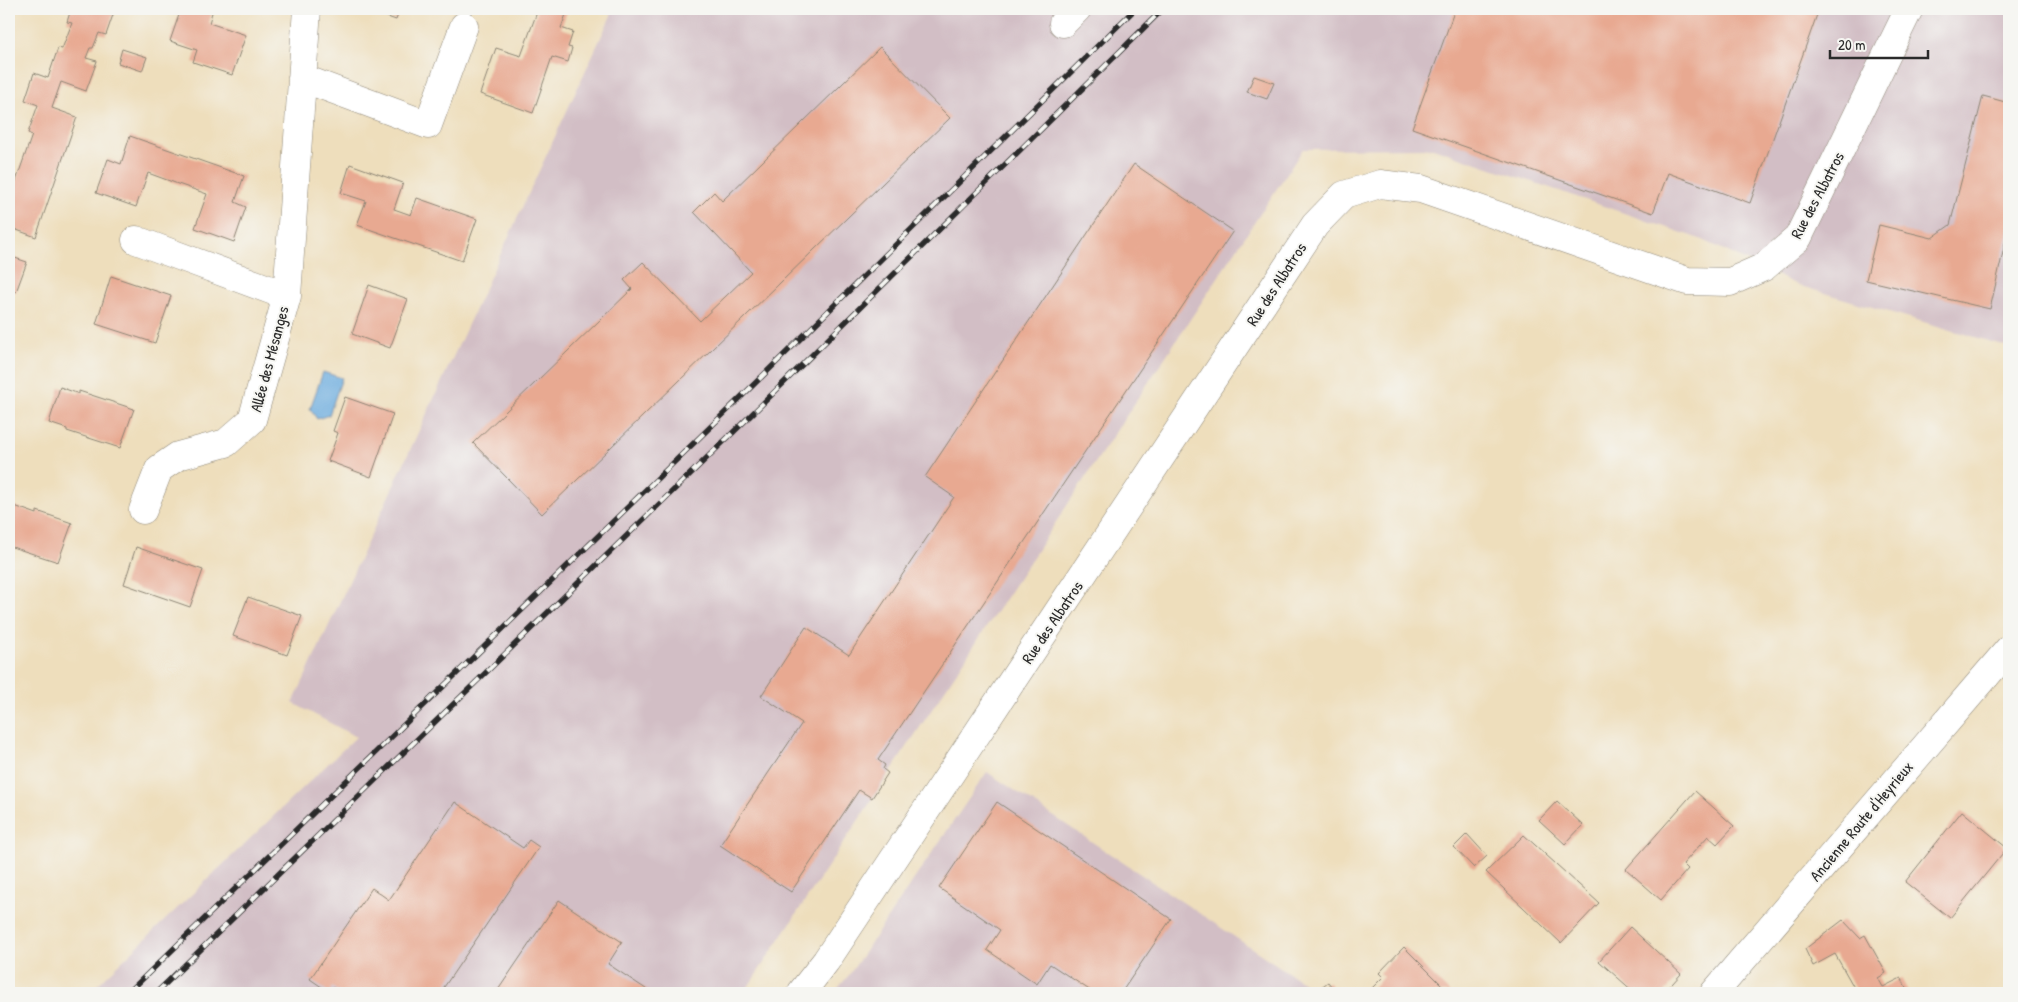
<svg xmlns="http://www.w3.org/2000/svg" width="2018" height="1002" viewBox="0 0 2018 1002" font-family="'Patrick Hand',sans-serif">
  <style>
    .industrial { fill: #d2bec5 }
    .water { fill: #6aabde; stroke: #4a6b84 }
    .building { fill: #e8a991 }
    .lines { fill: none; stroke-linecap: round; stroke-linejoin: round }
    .minor-casing { stroke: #8c8474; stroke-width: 29 }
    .minor { stroke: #fff; stroke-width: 28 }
    .rail-casing { stroke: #2b2b2b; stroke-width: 5.5 }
    .rail { stroke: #f6f6f2; stroke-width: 4; stroke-dasharray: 11; stroke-linecap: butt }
    .labels { text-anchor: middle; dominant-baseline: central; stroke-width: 4; stroke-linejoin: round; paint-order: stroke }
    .street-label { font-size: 16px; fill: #2b2b2b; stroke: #f6f6f2 }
  </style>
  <rect width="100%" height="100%" fill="#f6f6f2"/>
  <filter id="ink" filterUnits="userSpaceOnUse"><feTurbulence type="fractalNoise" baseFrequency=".02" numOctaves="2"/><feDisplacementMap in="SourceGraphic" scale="10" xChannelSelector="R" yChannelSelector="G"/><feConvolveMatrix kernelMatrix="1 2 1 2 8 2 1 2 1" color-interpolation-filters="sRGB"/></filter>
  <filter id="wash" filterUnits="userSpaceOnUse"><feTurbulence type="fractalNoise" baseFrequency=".0096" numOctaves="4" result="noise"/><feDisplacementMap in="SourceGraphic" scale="20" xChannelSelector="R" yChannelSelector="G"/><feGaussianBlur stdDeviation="1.12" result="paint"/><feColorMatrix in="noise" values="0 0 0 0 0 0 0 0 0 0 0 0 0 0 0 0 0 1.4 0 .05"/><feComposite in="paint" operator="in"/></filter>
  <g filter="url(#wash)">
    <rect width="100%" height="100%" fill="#eedebc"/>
    <!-- industrial -->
    <path class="industrial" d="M614 9H2009V347L1797 285 1703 240 1433 148 1303 149 744 993H89L356 737 293 703Z
      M987 772 1316 991 1314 993H834L849 975Z"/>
    <!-- water -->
    <path class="water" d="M323 372 342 378 329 415 317 419 310 409Z"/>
    <g id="blocks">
      <!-- building -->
      <path class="building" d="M71 9H115L106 35 99 33 93 48H90L86 58 97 61 86 91 61 82 52 108 77 117 36 237 14 229 9 243V201L32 135 28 133 38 105 25 100 34 73 48 78 58 48 62 49 72 23 67 22Z
        M181 9H213L209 23 246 35 232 75 193 62 197 50 170 41Z
        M365 9H400L396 20Z
        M529 9H568L561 28 573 32 568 47 572 48 568 62 552 57 533 113 480 94 496 48 521 56 537 12Z
        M1455 9H1819L1750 203 1668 173 1653 213 1412 128Z
        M880 47 950 118 542 514 473 443 632 289 624 280 643 262 700 321 751 272 694 212 714 192 722 201Z
        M122 49 147 57 142 71 118 63Z
        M1254 76 1274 83 1267 99 1247 92Z
        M1983 96 2009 103V226L1990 309 1866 280 1879 225 1932 238 1950 225Z
        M130 136 244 176 235 202 246 207 234 242 195 228 207 194 178 184 148 173 136 207 96 193 108 159 121 164Z
        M9 142 13 144 9 157Z
        M350 164 403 183 394 209 411 215 417 198 477 219 462 261 357 225 366 201 341 193Z
        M1134 164 1233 231 878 760 885 765 883 769 888 773 872 798 859 790 791 892 720 845 802 723 761 696 806 627 849 655 954 497 925 477Z
        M9 256 27 262 16 292 9 290Z
        M111 276 171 296 155 343 96 324Z
        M369 285 408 299 390 348 352 334Z
        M60 387 79 394V391L134 409 120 448 67 431V429L49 423Z
        M345 397 393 414 371 477 328 461 338 433 333 431Z
        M9 504 37 514V511L72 523 58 562 9 546Z
        M136 547 203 570 190 607 124 584Z
        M248 597 302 616 287 655 233 636Z
        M1695 791 1734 826 1717 844 1708 836 1683 864 1688 869 1661 900 1626 869Z
        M1557 801 1583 825 1565 844 1539 820Z
        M455 802 523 848 529 840 539 847 440 993H341L332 987 329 992 310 979 372 888 389 900Z
        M997 802 1171 919 1121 993H1094L1050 964 1037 984 987 950 1000 930 939 888Z
        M1962 811 2007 848 1950 918 1905 882Z
        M1467 834 1487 856 1474 868 1454 847Z
        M1524 835 1599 903 1561 943 1486 872Z
        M559 900 622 942 608 964 652 993H496Z
        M1843 920 1860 938 1865 935 1886 973 1878 978 1883 987 1901 978 1909 993H1852L1856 991 1835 954 1813 966 1805 949Z
        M1630 927 1681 974 1664 993H1635L1599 961Z
        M1404 947 1450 993H1375L1371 989 1383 977 1379 973Z
        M1328 982 1336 992 1317 993 1316 991Z"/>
    </g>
  </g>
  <g filter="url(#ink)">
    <use href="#blocks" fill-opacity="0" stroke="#8c8474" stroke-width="1"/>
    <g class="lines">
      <!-- minor casing -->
      <g class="minor-casing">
        <path id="minor" d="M1063 23 1077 9
          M302 78 428 125 464 26
          M136 240 287 296
          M143 510 159 469 178 456 226 443 252 420 287 296 307 9
          M801 993 826 961 1315 225 1344 195 1380 184 1421 189 1687 281 1730 282 1764 267 1798 238 1909 9
          M1714 993 2009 649"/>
      </g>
      <!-- minor -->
      <use href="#minor" class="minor"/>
      <!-- rail casing -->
      <g class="rail-casing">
        <path id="rail" d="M128 993 737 401 1135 9
          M156 993 751 415 1163 9"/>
      </g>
      <!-- rail -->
      <use href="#rail" class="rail"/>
    </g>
  </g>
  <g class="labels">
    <!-- street labels -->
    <g class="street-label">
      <text transform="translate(1817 195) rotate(-62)">Rue des Albatros</text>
      <text transform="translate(1276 284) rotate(-57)">Rue des Albatros</text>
      <text transform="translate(269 359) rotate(-75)">Allée des Mésanges</text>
      <text transform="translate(1052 622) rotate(-56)">Rue des Albatros</text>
      <text transform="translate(1861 821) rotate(-50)">Ancienne Route d'Heyrieux</text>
    </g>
  </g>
  <!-- margin -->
  <rect width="2018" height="1002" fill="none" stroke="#f6f6f2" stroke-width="30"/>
  <!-- scale -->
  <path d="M1830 50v8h98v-8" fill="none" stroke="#2b2b2b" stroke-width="2.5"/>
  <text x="1838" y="50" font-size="15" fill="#2b2b2b" stroke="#f6f6f2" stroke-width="4" paint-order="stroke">20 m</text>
</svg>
